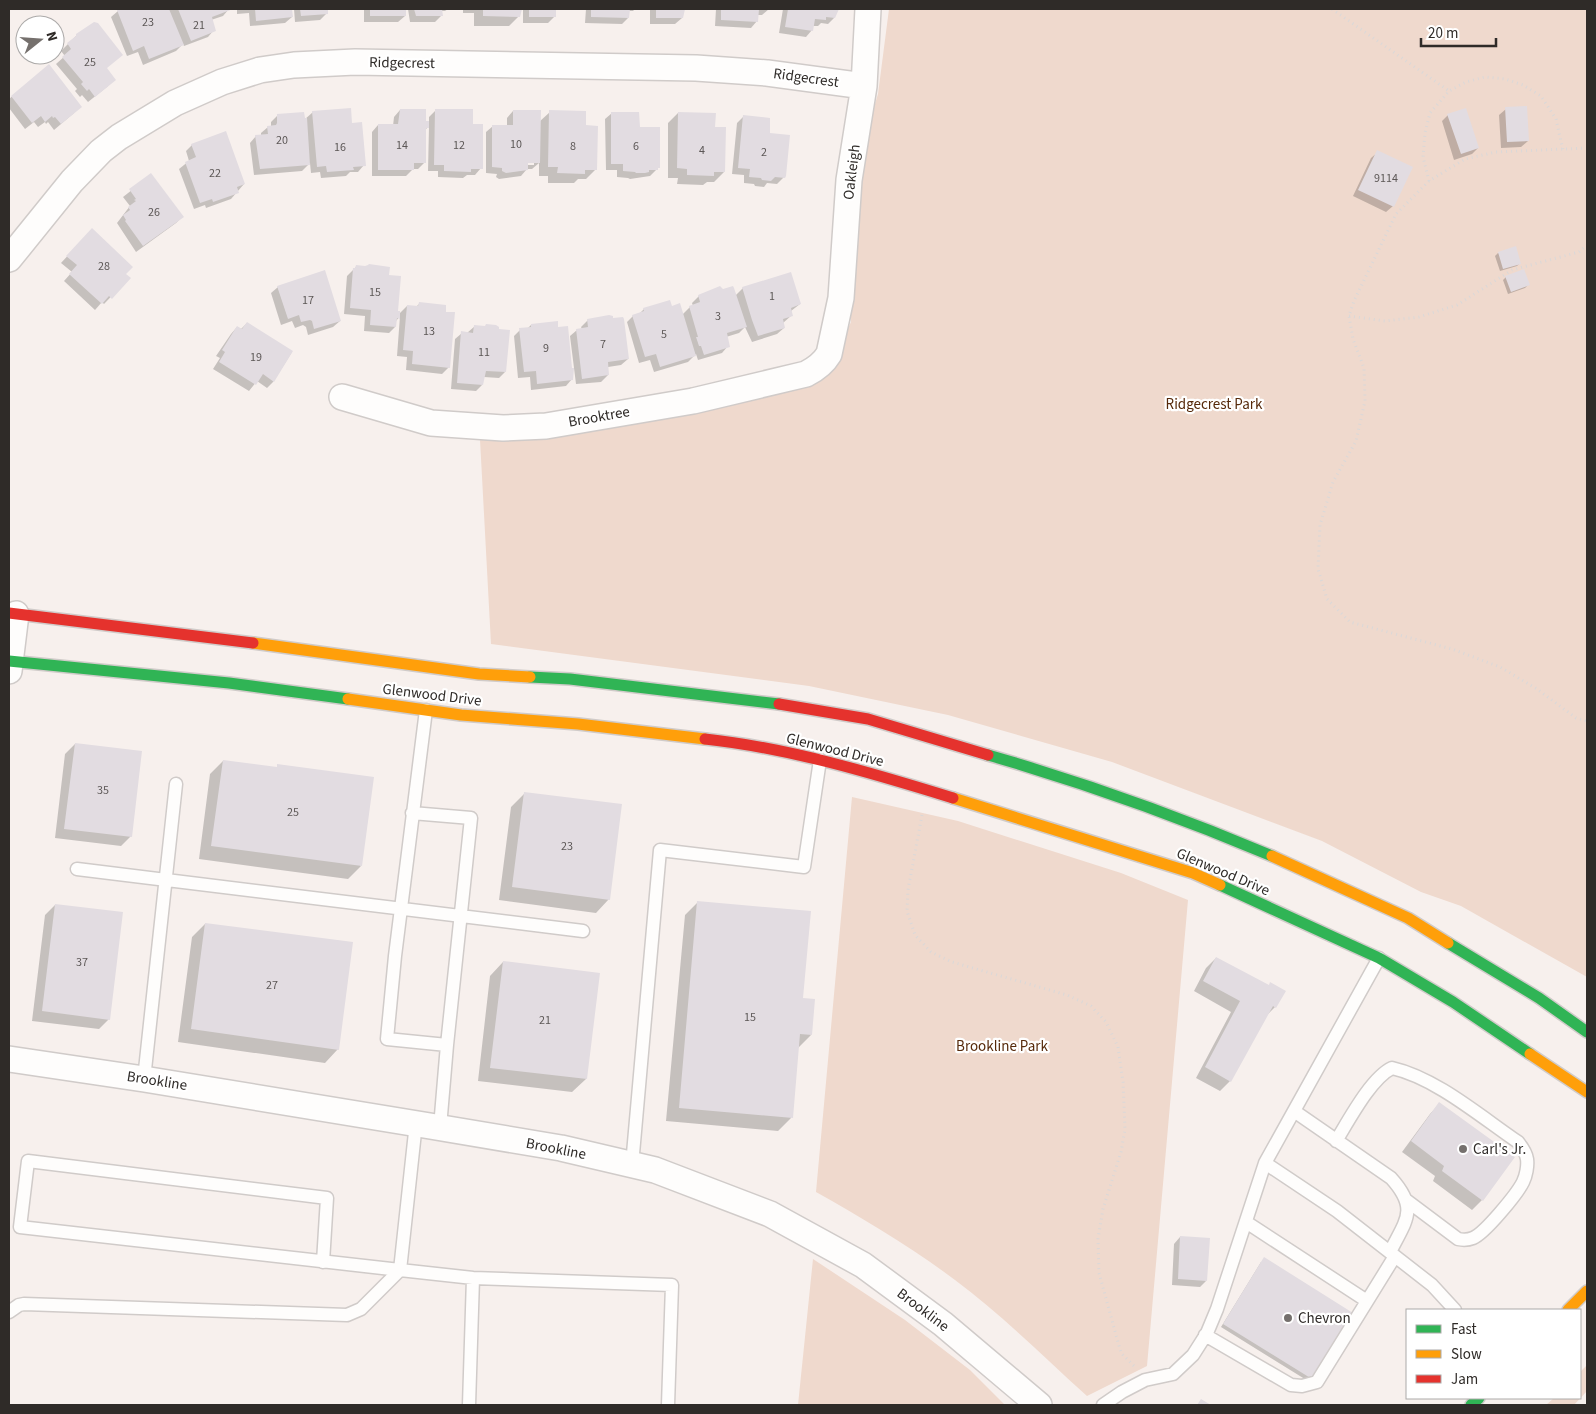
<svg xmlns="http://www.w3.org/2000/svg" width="1596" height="1414" viewBox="0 0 1596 1414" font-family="'Source Sans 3',sans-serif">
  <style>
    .green { fill: #efd9cd }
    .shadow { fill: #0003; fill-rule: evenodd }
    .building { fill: #e2dce1 }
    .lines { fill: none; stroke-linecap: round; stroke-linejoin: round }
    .lane-casing { stroke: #d0cbc9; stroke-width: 15 }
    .street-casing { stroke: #d0cbc9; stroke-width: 28 }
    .fast-casing { stroke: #d0cbc9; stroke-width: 14 }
    .slow-casing { stroke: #d0cbc9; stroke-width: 14 }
    .jam-casing { stroke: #d0cbc9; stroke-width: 14 }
    .path { stroke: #dad8d8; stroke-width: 3; stroke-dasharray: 1 4; stroke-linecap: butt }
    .lane { stroke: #fefdfc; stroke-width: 12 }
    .street { stroke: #fefdfc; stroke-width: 25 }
    .fast { stroke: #30b455; stroke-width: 11 }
    .slow { stroke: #ff9f0a; stroke-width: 11 }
    .jam { stroke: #e5322d; stroke-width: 11 }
    .poi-dot { fill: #75706d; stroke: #fff; stroke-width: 2 }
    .labels { text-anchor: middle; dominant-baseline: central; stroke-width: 4.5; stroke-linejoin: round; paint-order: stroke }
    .number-label { font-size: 12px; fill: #5c5756 }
    .street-label { font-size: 15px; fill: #2f2b28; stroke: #fff }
    .park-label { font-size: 15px; fill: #56290a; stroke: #fff }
    .poi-label { font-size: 15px; fill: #2f2b28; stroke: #fff; text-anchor: start }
  </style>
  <rect width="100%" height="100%" fill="#f7f0ed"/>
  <!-- green -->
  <path class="green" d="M889 9H1587V977L1461 906 1421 892 1322 841 1112 762 948 715 809 686 491 644 479 421 596 413 773 374 838 349 851 322 846 286 860 153 878 94Z
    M852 797 958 821 1121 873 1188 900 1147 1366 1087 1396C1044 1357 1002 1315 955 1280 911 1247 864 1219 816 1192Z
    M813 1259 905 1320 970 1370 1005 1405H798Z
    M1587 1365V1391L1574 1405H1546L1554 1398H1580V1372Z"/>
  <!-- shadow -->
  <path class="shadow" d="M122 9H229L223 16 211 20 214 30 208 37 184 46 183 44 176 51 143 65 138 52 127 56 111 17 118 11Z
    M237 9H291L292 17 285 23 250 26 249 13 237 14Z
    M294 9H327V13L320 20 295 22Z
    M364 9H405V16L398 22H364Z
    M408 9H448L445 11H441V16L435 22H410Z
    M463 9H520L519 16 509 26H474V13H463Z
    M523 9H555V16L548 23H523Z
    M586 9H635L633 11H628V18L622 24 585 23Z
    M650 9H699L697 10H683L682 18 675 24H650Z
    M716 9H769L762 15H758L757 21 751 28 715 26Z
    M783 9H838L834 18 828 24 821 23 818 26H813L812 30 806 37 779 33Z
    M77 35 106 69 108 86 88 102 82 95 80 97 75 91 77 89 56 64 65 56 61 51Z
    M49 66 74 113 54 130 48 122 46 124 45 122 38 127 34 122 25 129 9 108V99Z
    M1506 109 1528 141 1521 147 1501 148 1499 115Z
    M400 110 425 122H429V117L436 110 471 125 481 168 475 175H467L463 178 438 177V171H428L429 126 425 130V162L418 169H413L406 176H372V132L378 125 393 126 394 117Z
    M513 111 539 122 550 112 585 127 596 169 586 179H578L574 183H548V176H539V163L532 169H527L521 176 499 179 496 177 497 174 486 173V132L493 126H507V118ZM522 162H534V165H522Z
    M313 112 351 124 364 165 358 172H350L346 176 321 178 320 172 311 173 310 163 302 171 254 175 250 143 256 136H261V133L268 127H271V122L277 116 304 120Z
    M612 113 659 167 650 176 630 179 628 178 617 177V170H606L605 119Z
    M678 113 714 128 724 172 714 182H707L703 185 677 184 678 178H668V123Z
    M1448 115 1478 148 1472 154 1454 160 1442 121Z
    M744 116 769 134 785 176 777 184 767 183 764 187 755 186 754 184 744 183V175L732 174 737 123Z
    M192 145 244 184 231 199 206 208 205 205 194 209 179 169 189 161 186 151Z
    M1378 152 1393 206 1386 212 1353 196 1371 158Z
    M151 175 182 217 176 223 136 252 117 223 130 206 123 197Z
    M86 236 129 278 104 304 102 302 95 310 64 281 72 272 61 263Z
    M1498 253 1520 263 1517 266 1500 271 1495 256Z
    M356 267 388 276 396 312 399 314 407 306 416 307 419 304 449 367 442 374 406 370 407 357 397 356 400 316 396 321 395 327 389 333 364 331 365 316 344 314 347 276Z
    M1506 277 1528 285 1525 288 1508 294 1503 280Z
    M278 287 340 321 333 327 308 335 306 327 303 325 295 328 292 321 281 325 271 293Z
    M743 288 800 304 791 311 792 315 783 323 784 328 777 334 752 342 745 327 739 333 726 337 728 346 722 353 698 360 696 354 688 362 654 372 650 360 639 363 627 322 633 316 639 314 644 309 671 307 682 315 690 307 693 306 692 303 699 296H735Z
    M588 320 628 359 621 365 608 367V375L601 382 576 384 570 336 577 330 582 329 581 327Z
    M247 323 292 352 273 382 267 388 257 381 249 391 213 369 220 358 216 356 231 334 237 327 241 329Z
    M531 325 557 328 572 379 566 386 531 390 530 377 518 378 514 336 520 330 527 329Z
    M475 326 505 372 499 378 484 377 482 385 476 391 451 389 455 339 462 333H467Z
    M75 744 131 836 121 846 55 838 65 754Z
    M223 761 276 768 278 766 361 866 348 879 199 859 210 774Z
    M524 794 609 899 596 913 499 900 511 807Z
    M698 902 802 999 811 1035 798 1048 791 1118 778 1131 666 1121 685 915Z
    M55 905 109 1019 99 1029 32 1021 45 915Z
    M205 924 338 1049 325 1063 178 1042 192 937Z
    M1216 958 1275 1007 1265 1017 1230 1081 1220 1091 1196 1078 1231 1012 1194 991 1206 968Z
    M503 962 598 974 586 1079 572 1092 478 1081 490 976Z
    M1439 1104 1482 1200 1472 1210 1433 1181 1435 1176 1402 1152 1430 1114Z
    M1180 1237 1206 1281 1200 1287 1172 1285 1174 1244Z
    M1261 1262 1351 1313 1308 1381 1221 1327Z"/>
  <!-- building -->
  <path class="building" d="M119 9H169L184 45 149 59 144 46 133 51 117 10Z
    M178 9H233L212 17 216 31 191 41Z
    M255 9H292L293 17 256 21Z
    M300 9H328V14L301 16Z
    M370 9H406V16H370Z
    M414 9H442L443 16H416Z
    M483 9H522L520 17 483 16Z
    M529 9H556V17H529Z
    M591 9H630L629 18 591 17Z
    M656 9H685L683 18H656Z
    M721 9H759L758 22 721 20Z
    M788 9H839L835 18 826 17V20L815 19 813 31 785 27Z
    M94 22 98 23 123 55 107 68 116 80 95 97 89 89 87 91 81 84 83 82 62 57 71 49 67 43 76 36V34Z
    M49 64 82 107 61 124 55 117 53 118 52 116 45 122 41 116 32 123 11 96Z
    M1527 106 1529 141 1507 142 1505 107Z
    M351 108 352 123 362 122 366 166 353 167 354 170 327 172 326 166 317 167 312 111Z
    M1466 108 1479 148 1461 154 1447 114Z
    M400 109H426V121H429V128H426V163H414V170H378V124H398Z
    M435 109H473V124H483V169H471V172L444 171V165H434Z
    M513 110H541L540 163H528V170L506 173 502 171V168L492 167V125H513Z
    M549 110 586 111V125L598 126 597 170H585V174L557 173 558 167H548Z
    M304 112 305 118H307L310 165 260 169 255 135 268 134 267 126 276 125 277 123V114Z
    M611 112H639L640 127H660V168H658V170H649V172L645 173H636L635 172 623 171V164H611Z
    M678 112 716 113 715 127H726L725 172H714V176L687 175V169L677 168Z
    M743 115 770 118V133L790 135 786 176 785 178 775 177 771 181 762 180 761 178 749 177 750 169 738 168Z
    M226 131 245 184 237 187 239 193 213 202 212 199 200 203 185 162 196 157 191 144Z
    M1377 150 1413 167 1394 207 1358 190Z
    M151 173 184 217 143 246 125 221 126 220 123 215 130 210 128 207 136 201 134 200 136 199 129 189Z
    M92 228 133 267 126 274 131 278 112 299 109 296 102 304 69 274 77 265 66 256Z
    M1516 246 1521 264 1503 269 1498 252Z
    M369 264 390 267 389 275 401 276 398 311H400V319L397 318 396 327 370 325 371 310 350 308 353 268H355L356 265 365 266 368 265Z
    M1524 269 1530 285 1511 292 1505 276Z
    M325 270 341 321 314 329 312 321 310 320 301 322 299 315 288 319 277 286Z
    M791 272 801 304 791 308 793 316 783 319 785 328 758 336 752 320 742 287Z
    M720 286 723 289 733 286 734 288 747 327 727 333 730 347 704 355 701 346H699L696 337H698L689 306 700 302 698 295Z
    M670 300 672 306 680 303 696 356 660 367 656 354 645 357 632 315 644 311 643 308Z
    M419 302 446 305V312H455L450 368 412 364 413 351 403 350 407 305 418 306Z
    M609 315 613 316V318L623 317 624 319 629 359 608 362 609 375 582 379 576 329 588 327 587 319Z
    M558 321V327L568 326 572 368H574L573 380 537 384 536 371 524 372 519 328 531 327V324Z
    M247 322 293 351 274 382 263 374 256 385 219 362 225 352 222 350 237 326 242 329Z
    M486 324 496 325 499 327V329L510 330 506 372 486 371 483 385 457 383 461 331 473 333 474 325 485 326Z
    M75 743 142 751 132 837 64 829Z
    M223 760 277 767V764L374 777 362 866 211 846Z
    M524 792 622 804 610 900 512 887Z
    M697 901 811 911 803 998 815 999 812 1035 800 1034 793 1118 679 1108Z
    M55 904 123 912 110 1020 42 1011Z
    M205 923 353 942 339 1050 191 1029Z
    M1216 957 1269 985 1270 982 1286 991 1276 1008 1273 1006 1231 1082 1205 1067 1240 1001 1203 981Z
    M503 961 600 973 587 1079 490 1068Z
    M1439 1102 1515 1157 1483 1201 1442 1171 1444 1166 1411 1141Z
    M1180 1236 1210 1238 1207 1281 1178 1279Z
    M1264 1257 1353 1313 1312 1379 1223 1324Z
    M1201 1399 1211 1405H1197Z"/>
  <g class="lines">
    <!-- lane casing -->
    <g class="lane-casing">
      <path id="lane" d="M426 710 395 956 387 1039 447 1045 440 1127
        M412 813 471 818 447 1045
        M77 869 583 931
        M1379 958 1265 1163 1337 1211 1432 1285 1455 1310
        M144 1079 176 784
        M1294 1111 1391 1178C1419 1209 1406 1220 1390 1252
        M416 1123 400 1270 473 1278 672 1285 668 1405
        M1336 1141C1349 1120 1371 1078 1392 1068 1436 1078 1481 1117 1518 1142 1522 1147 1526 1152 1527 1159 1528 1166 1526 1176 1523 1182 1517 1194 1485 1233 1473 1238 1468 1240 1463 1240 1458 1239L1406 1200
        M632 1165 660 850 804 867 820 760
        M1246 1222 1367 1301
        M323 1262 327 1198 28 1161 20 1227 400 1270
        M9 1312 19 1305 24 1304 347 1315 361 1309 400 1270
        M1205 1335 1291 1385 1302 1386 1317 1382 1395 1256
        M469 1405 473 1278
        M1103 1405 1122 1392 1145 1380 1173 1374 1193 1355 1207 1333 1217 1309 1265 1163"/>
    </g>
    <!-- street casing -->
    <g class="street-casing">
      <path id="street" d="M9 259 72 181 101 151 119 137 175 103 222 82 260 70 294 65 355 62 696 68 767 73 864 86
        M342 397 431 423 503 428 546 426 693 401 806 374C816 369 823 364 829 354L841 298 849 180 864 86 868 9
        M9 671 16 614
        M9 1059 144 1079 430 1126 561 1148 655 1170 770 1214 863 1265 943 1324 1039 1405"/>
    </g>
    <!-- fast casing -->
    <g class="fast-casing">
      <path id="fast" d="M9 661 229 683 348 699
        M530 677 570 679 779 704
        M988 755C1085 783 1180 817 1272 856
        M1220 885 1379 958 1453 1002 1530 1054
        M1448 943 1539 998 1587 1032
        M1471 1405 1479 1398"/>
    </g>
    <!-- slow casing -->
    <g class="slow-casing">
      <path id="slow" d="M253 643 479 674 530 677
        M348 699 461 715 578 724 705 739
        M953 798 1193 873 1220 885
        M1272 856 1408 918 1448 943
        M1530 1054 1587 1092
        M1568 1310 1587 1291"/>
    </g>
    <!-- jam casing -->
    <g class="jam-casing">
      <path id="jam" d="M9 613 253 643
        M779 704 868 719 988 755
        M705 739C789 748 872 773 953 798"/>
    </g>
    <!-- path -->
    <path class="path" d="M1332 9 1449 91
      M1587 148 1496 152 1465 159 1429 181 1396 214 1354 301 1349 316 1353 339 1364 368 1365 401 1356 441 1333 482 1320 525 1318 569 1327 599 1350 622 1452 649 1500 667 1537 689 1576 718 1587 721
      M1429 181 1423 157 1425 133 1430 113 1449 91 1466 82 1485 77 1505 79 1523 85 1541 96 1556 119 1563 150
      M1349 316 1385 321 1419 317 1457 305 1512 270 1579 252 1587 245
      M922 815 908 890 907 911 915 935 931 952 952 962 1067 995 1091 1006 1106 1022 1118 1047 1123 1082 1125 1129 1121 1152 1103 1209 1098 1239 1099 1273 1121 1353 1134 1366"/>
    <!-- lane -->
    <use href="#lane" class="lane"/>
    <!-- street -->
    <use href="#street" class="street"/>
    <!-- fast -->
    <use href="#fast" class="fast"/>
    <!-- slow -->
    <use href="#slow" class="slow"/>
    <!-- jam -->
    <use href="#jam" class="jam"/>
  </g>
  <!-- markers -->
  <g class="poi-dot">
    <circle cx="1463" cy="1149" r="5"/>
    <circle cx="1288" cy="1318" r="5"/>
  </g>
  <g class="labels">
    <!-- number labels -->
    <g class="number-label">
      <text x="148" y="22">23</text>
      <text x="199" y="25">21</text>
      <text x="90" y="62">25</text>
      <text x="282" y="140">20</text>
      <text x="516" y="144">10</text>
      <text x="402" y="145">14</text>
      <text x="459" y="145">12</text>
      <text x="573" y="146">8</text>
      <text x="636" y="146">6</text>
      <text x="340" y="147">16</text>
      <text x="702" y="150">4</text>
      <text x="764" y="152">2</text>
      <text x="215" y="173">22</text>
      <text x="1386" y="178">9114</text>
      <text x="154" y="212">26</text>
      <text x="104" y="266">28</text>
      <text x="375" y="292">15</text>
      <text x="772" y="296">1</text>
      <text x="308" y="300">17</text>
      <text x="718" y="316">3</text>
      <text x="429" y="331">13</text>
      <text x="664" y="334">5</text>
      <text x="603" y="344">7</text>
      <text x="546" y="348">9</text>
      <text x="484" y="352">11</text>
      <text x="256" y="357">19</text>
      <text x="103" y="790">35</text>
      <text x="293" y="812">25</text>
      <text x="567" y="846">23</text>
      <text x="82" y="962">37</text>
      <text x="272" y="985">27</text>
      <text x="750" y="1017">15</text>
      <text x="545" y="1020">21</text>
    </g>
    <!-- street labels -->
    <g class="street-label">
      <text transform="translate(402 63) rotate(1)">Ridgecrest</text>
      <text transform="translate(806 78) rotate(8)">Ridgecrest</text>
      <text transform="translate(852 172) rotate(-83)">Oakleigh</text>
      <text transform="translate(599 417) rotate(-10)">Brooktree</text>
      <text transform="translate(432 695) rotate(7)">Glenwood Drive</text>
      <text transform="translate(835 750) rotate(14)">Glenwood Drive</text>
      <text transform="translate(1223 872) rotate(23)">Glenwood Drive</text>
      <text transform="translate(157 1081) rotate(9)">Brookline</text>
      <text transform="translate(556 1149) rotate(11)">Brookline</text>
      <text transform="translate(923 1310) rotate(37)">Brookline</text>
    </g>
    <!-- park labels -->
    <g class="park-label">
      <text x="1214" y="404">Ridgecrest Park</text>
      <text x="1002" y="1046">Brookline Park</text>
    </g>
    <!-- poi labels -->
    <g class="poi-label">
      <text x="1473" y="1149">Carl's Jr.</text>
      <text x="1298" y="1318">Chevron</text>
    </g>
  </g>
  <!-- border -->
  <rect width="1596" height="1414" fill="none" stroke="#2f2b28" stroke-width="20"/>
  <!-- legend -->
  <rect x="1406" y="1309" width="175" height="90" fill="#ffffff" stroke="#acaaa9"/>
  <rect x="1416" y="1325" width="25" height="8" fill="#30b455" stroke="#acaaa9"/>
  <text x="1451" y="1334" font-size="15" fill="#2f2b28">Fast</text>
  <rect x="1416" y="1350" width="25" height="8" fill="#ff9f0a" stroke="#acaaa9"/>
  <text x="1451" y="1359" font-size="15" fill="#2f2b28">Slow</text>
  <rect x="1416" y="1375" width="25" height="8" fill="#e5322d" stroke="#acaaa9"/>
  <text x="1451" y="1384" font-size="15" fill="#2f2b28">Jam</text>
  <!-- north arrow -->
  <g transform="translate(40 40) rotate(73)"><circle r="24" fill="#ffffff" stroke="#acaaa9"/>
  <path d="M0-4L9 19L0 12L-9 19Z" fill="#75706d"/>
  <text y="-8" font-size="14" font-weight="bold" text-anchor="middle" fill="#2f2b28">N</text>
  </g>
  <!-- scale -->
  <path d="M1421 38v8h75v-8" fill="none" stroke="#2f2b28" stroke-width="2.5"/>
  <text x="1428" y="38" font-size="15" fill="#2f2b28" stroke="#ffffff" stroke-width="4" paint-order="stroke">20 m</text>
</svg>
